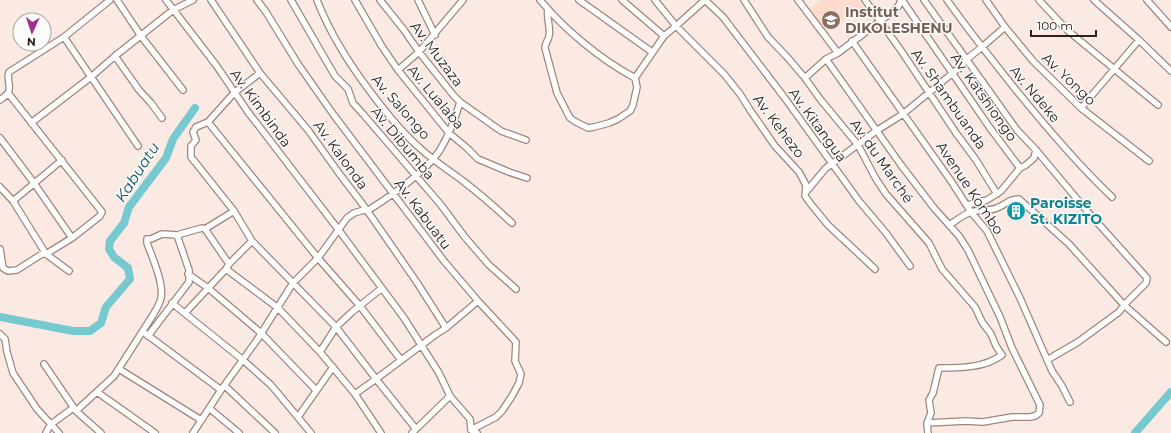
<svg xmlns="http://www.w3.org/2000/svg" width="1171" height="433" viewBox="0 0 1171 433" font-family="Montserrat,sans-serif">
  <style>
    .built { fill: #ffdbcb }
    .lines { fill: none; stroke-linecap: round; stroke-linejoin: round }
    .river { stroke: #75c9cf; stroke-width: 8 }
    .minor-casing { stroke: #9f857a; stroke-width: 8 }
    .minor { stroke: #fff; stroke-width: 5.5 }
    .labels { text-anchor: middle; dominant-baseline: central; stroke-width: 3; stroke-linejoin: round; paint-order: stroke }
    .education-label { font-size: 14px; font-weight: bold; fill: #785e54; stroke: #fbfbfb; text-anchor: start }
    .street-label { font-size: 14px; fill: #2b211d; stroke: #fbfbfb }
    .culture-label { font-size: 14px; font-weight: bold; fill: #0d838f; stroke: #fbfbfb; text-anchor: start }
    .water-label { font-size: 15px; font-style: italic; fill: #0c575c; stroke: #fbfbfb }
  </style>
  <rect width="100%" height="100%" fill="#fbeae3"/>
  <!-- built -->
  <path class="built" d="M822 0H858L864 8 826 32 810 8Z"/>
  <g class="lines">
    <!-- river -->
    <path class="river" d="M0 317 73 331H90L101 323 106 307 130 279 128 268 114 257 109 249 110 241 124 223 129 207 166 158 173 139 195 108
      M1135 433 1171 392"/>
    <!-- minor casing -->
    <g class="minor-casing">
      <path id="minor" d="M117 0 141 36 183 90
        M166 0 216 65 248 112 338 229 404 318 439 373 450 396 470 419 471 430 477 433
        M211 0 260 73 308 130 341 176 364 206 418 284 446 328
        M257 0 266 12 298 64 333 114 444 261 478 301 516 342 515 361 521 374 519 383 512 396 502 411 496 417 471 430
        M291 0 335 76 348 89 353 103 363 114 441 205 464 236 489 265 516 289
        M317 0C330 34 350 65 372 94 387 114 403 134 422 150 434 161 450 171 463 181 480 194 496 208 512 223
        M355 0 381 45 398 70 449 133 467 148 478 159 509 172 527 178
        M380 0 404 30 419 52 454 96 460 102 501 131 526 140
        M418 0 435 35
        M540 0C565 30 600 59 635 78L637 87 633 105 630 111 618 119 609 123 594 127 588 128 576 122 570 118 557 93 545 48C545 43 548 41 549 36 551 27 546 18 548 9
        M579 0 652 52
        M622 0 664 36
        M655 0 676 26 724 74 740 94 750 110 775 146 799 172 806 185 805 196 810 203 828 225 875 269
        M705 0 723 17 784 97 859 201 886 233 910 266
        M744 0 768 37 788 58 805 78 820 99 858 145 876 179 886 194 929 243 942 269 975 307 982 322 991 334 996 346 1002 355C985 368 959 368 939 368L933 393 929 400 931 413 927 423 928 433
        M798 0 838 53
        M865 0 902 52 956 133 976 160 997 194
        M902 0 990 128 1020 168
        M924 0 1017 130 1036 150 1087 211 1147 278 1146 283 1124 305 1119 312 1078 342 1047 360
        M947 0C969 31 992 60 1016 90 1046 127 1077 164 1112 197
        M986 0 1005 27 1033 61 1081 108 1149 161
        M1039 0 1067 30 1158 105
        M1094 0 1139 40 1171 71
        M1147 0 1171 27
        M64 37 138 146
        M852 41 951 181 971 212 987 231 1020 298 1052 371 1062 386 1070 402
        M115 56 139 90 151 103 162 118
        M826 59 901 165 934 208 959 236 968 250 1000 317 1012 348 1040 405 1039 413 1035 416 1030 417H1012L983 422 966 421 927 423
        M398 70 419 52 463 0
        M260 73 234 93 208 122 196 127 193 132 196 140 191 146V157L234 211 252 241 336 327 376 379 416 429
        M635 78 664 36 676 26 705 0
        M805 78 826 59 838 53 896 9 899 5 901 0
        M0 100C2 98 6 96 8 93 12 86 6 79 9 72L64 37 110 0
        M1081 108 1139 40
        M208 122 318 258 360 306 401 360
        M31 123 91 77 115 56 173 10 193 0
        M0 138 34 183 72 238
        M0 187 13 201 46 254 69 271
        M806 192 825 169 876 131 903 114 960 67 967 59 982 47 1005 27
        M13 201 62 160
        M967 205 987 200 1001 191 1020 168 1026 165 1034 158 1036 150
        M949 225C956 221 964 214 971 212 980 209 991 212 999 207 1008 203 1009 199 1019 199L1069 244 1124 305 1166 342
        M205 229 229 264
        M0 249 3 268 8 271 17 270 42 254H46L72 238 100 216 102 212 8 93
        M226 269 278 308 320 352 355 394 381 433
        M188 274 208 288 261 333 316 390
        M172 303 243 360 271 385 311 433
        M185 313 226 269 229 264 252 241
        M0 334 5 339 7 352 13 373 37 409 59 433
        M146 334 221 390
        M148 336 189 282V270L177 235
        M320 352 336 327 352 312 382 288
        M44 364 76 411 101 433
        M119 369 201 420
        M225 386 275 433
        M97 392 155 433
        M355 394 376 379 435 335 446 328 478 301
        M209 408 239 433
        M76 411 114 376 153 315C156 310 160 303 161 298 164 283 152 257 147 243V239H151L162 234 177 235 202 228 205 229 234 211
        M298 417 333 367
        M46 433 50 425 73 408
        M193 433 221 390 257 340 293 283 318 258 347 218 354 213 364 210 367 211C391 196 424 174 440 150 449 135 455 119 460 102
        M412 433 450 396"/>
    </g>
    <!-- minor -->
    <use href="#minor" class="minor"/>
  </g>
  <!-- icons -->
  <defs>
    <g id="school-disc" transform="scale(1)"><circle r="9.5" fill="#8d6e63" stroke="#fbfbfb"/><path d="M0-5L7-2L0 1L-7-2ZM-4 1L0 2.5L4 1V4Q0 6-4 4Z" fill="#fff"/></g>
    <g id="building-disc" transform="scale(1)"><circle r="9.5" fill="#0f9aa8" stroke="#fbfbfb"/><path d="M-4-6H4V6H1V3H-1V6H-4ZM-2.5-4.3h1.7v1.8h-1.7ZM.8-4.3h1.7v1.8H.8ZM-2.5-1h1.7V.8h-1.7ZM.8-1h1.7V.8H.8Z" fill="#fff"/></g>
  </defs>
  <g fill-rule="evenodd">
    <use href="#school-disc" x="831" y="20"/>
    <use href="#building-disc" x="1016" y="211"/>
  </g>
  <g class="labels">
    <!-- education labels -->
    <g class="education-label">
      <text x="845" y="12">Institut<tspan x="845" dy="16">DIKOLESHENU</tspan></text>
    </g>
    <!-- street labels -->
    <g class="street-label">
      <text transform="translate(437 54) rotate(53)">Av. Muzaza</text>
      <text transform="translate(1069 79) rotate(44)">Av. Yongo</text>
      <text transform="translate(1035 94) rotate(50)">Av. Ndeke</text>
      <text transform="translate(436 97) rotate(50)">Av. Lualaba</text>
      <text transform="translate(984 97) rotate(55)">Av. Katshiongo</text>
      <text transform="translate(949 99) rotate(55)">Av. Shambuanda</text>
      <text transform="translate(401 107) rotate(49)">Av. Salongo</text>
      <text transform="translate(261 108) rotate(54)">Av. Kimbinda</text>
      <text transform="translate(818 125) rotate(54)">Av. Kitangua</text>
      <text transform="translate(779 126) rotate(53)">Av. Kehezo</text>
      <text transform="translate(403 143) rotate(50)">Av. Dibumba</text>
      <text transform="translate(341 155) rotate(54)">Av. Kalonda</text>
      <text transform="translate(882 161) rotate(55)">Av. du Marché</text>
      <text transform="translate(970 188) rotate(56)">Avenue Kombo</text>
      <text transform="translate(423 214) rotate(53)">Av. Kabuatu</text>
    </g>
    <!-- culture labels -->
    <g class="culture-label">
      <text x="1030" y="203">Paroisse<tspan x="1030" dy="16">St. KIZITO</tspan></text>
    </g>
    <!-- water labels -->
    <g class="water-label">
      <text transform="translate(137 172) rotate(-57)">Kabuatu</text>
    </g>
  </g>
  <!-- north arrow -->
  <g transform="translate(32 32) rotate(183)"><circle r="19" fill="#fbfbfb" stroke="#a8a4a2"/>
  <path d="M0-3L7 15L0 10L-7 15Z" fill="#9e2f8e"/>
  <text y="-6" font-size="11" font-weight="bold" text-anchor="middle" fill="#2b211d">N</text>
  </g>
  <!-- scale -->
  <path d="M1031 30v6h65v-6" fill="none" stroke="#2b211d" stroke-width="2"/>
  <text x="1037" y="30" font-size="12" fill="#2b211d" stroke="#fbfbfb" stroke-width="3" paint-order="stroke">100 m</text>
</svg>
